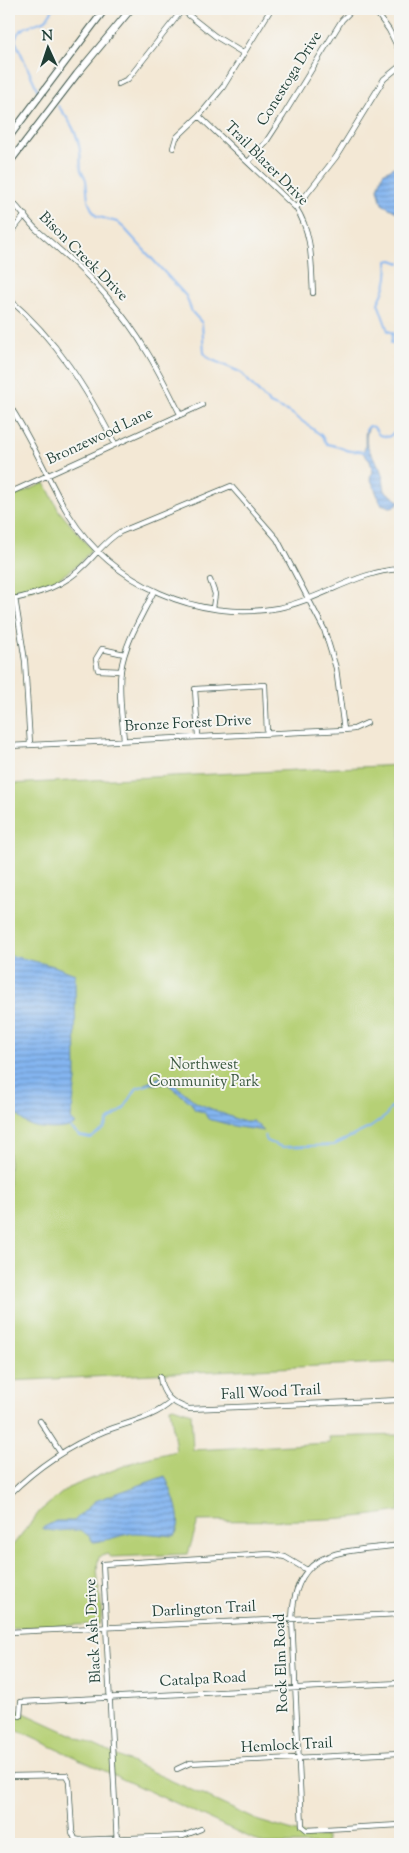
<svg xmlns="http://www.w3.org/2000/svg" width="409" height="1853" viewBox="0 0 409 1853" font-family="'Sorts Mill Goudy',serif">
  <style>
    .green { fill: #b6d076; stroke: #6a8655 }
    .water { fill: url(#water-rules); stroke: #527992 }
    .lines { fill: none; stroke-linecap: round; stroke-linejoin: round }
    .stream { stroke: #84b5f0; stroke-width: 2 }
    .street-casing { stroke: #3f574c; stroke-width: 6 }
    .secondary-casing { stroke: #3f574c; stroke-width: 8 }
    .street { stroke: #fff; stroke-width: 4.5 }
    .secondary { stroke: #fff; stroke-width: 6 }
    .labels { text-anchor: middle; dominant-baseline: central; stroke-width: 4; stroke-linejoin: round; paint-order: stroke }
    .street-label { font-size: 15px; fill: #1f3d34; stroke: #f6f6f2 }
    .park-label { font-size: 15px; fill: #3d5a41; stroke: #f6f6f2 }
  </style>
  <defs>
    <pattern id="water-rules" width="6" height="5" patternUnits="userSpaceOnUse" patternTransform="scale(1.25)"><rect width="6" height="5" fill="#84b5f0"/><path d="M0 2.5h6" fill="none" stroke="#6b94c3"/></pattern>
  </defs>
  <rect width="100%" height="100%" fill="#f6f6f2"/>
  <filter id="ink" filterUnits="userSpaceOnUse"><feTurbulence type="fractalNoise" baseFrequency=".02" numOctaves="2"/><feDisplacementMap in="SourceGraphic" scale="10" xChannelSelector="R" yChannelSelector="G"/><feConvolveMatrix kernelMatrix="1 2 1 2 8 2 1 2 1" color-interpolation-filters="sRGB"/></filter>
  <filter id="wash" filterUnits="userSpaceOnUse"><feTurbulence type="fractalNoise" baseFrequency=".0096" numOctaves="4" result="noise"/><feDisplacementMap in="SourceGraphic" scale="20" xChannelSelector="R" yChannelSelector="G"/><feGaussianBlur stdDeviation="1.12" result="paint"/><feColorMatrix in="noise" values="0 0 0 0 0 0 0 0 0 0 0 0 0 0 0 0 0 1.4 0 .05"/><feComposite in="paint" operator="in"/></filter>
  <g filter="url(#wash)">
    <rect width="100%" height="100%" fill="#f3e8d5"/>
    <!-- green -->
    <path class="green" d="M45 483 59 511 91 549C74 576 37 590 9 595V498Z
      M400 765V1362L9 1381V784Z
      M173 1407 191 1413 193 1450 330 1443 329 1437 400 1435V1511C333 1523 265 1520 198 1521L188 1554 111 1557 107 1554 99 1557C93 1573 105 1605 100 1624L9 1628V1550L40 1511 68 1488 139 1460 176 1451 170 1408Z
      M9 1706 259 1821 313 1837H326V1844H264L9 1727Z"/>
    <!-- water -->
    <path class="water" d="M400 164V214L382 204 378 189 383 173Z
      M369 427C360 447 375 455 381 471 383 477 384 484 385 491L399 501 396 506 390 507 381 504 370 477 373 472 370 461 363 453C367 447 364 437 366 429Z
      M9 955 54 966 75 974 76 1080 71 1119 76 1124C66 1131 37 1130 27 1124 20 1119 16 1112 9 1109Z
      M160 1077 167 1078 197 1103 241 1121H253L264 1131 238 1127 208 1119 204 1112 195 1110 191 1103 168 1084H145Z
      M165 1476C171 1490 186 1522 174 1536 161 1535 147 1533 134 1533 124 1534 99 1543 93 1542 81 1520 59 1537 42 1528L56 1521H74L95 1501Z"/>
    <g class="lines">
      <!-- stream -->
      <path class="stream" d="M38 91 15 40C18 26 34 25 46 20L53 9
        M58 106C69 119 78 134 80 151 81 157 80 164 81 170 82 174 85 176 86 180 88 197 86 201 96 216L117 222 124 228 186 296 192 312 202 323 204 353 210 359 240 372 270 404 291 413 321 435 327 444C335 445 339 447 346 450 354 453 359 449 366 453
        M400 263 392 260 387 261C389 276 386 289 378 303L388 331 393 333 391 343 400 345
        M366 430 369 426 374 427 379 435 389 437 400 426
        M70 1127 80 1136 91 1138 104 1129 108 1121 123 1110 137 1088 150 1084
        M265 1136 267 1141 282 1147 334 1145 371 1127 386 1116 390 1109 400 1100"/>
    </g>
  </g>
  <g filter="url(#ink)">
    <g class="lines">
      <!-- street casing -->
      <g class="street-casing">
        <path id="street" d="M181 9 215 36 243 53
          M374 9 389 30 400 52
          M118 84 128 79 183 9
          M199 116 296 208C313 234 311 263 313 293
          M173 148 176 138 199 116 223 87 271 9
          M248 162 266 142 283 116 342 20 353 9
          M9 199C20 208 26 220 37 230 62 252 87 273 108 298 139 333 160 373 180 414
          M296 208 336 157 384 79 400 66
          M9 235 25 215
          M9 299C56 339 87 389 115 444
          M9 405C33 440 47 479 69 515 111 584 199 623 278 608 320 600 357 571 400 569
          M9 493 202 405
          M210 580 215 594 213 608
          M15 598 25 661 30 744
          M9 600C38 594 65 586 86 564 97 553 106 540 120 532L231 486 277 539 324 629 336 668 344 730
          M121 671 98 670 96 659 102 649 124 654
          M198 736 195 689 265 685 267 733
          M124 740C122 717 118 692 121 670 125 642 142 616 154 591
          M9 746 344 730 354 729 367 723
          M160 1377C162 1396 172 1403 189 1409L400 1400
          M40 1421 60 1452
          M9 1495C37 1467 68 1446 105 1431 128 1422 154 1418 172 1401
          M400 1545C344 1553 295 1545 292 1619L302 1826 307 1830 400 1825
          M9 1632 400 1614
          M20 1716 21 1702 400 1683
          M177 1769 190 1763 400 1753
          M9 1776 66 1775 69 1781 72 1832 75 1839 79 1840 183 1836 201 1829
          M117 1844 103 1564 270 1554 285 1557 307 1570"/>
      </g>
      <!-- secondary casing -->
      <g class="secondary-casing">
        <path id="secondary" d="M9 137 105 9
          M9 163 77 74 131 9"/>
      </g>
      <!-- street -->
      <use href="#street" class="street"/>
      <!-- secondary -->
      <use href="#secondary" class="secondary"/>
    </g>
  </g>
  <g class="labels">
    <!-- street labels -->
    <g class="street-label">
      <text transform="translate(290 79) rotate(-58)">Conestoga Drive</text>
      <text transform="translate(266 164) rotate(45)">Trail Blazer Drive</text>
      <text transform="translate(83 257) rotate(45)">Bison Creek Drive</text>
      <text transform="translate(100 437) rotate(-25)">Bronzewood Lane</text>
      <text transform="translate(188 724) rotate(-3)">Bronze Forest Drive</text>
      <text transform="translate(271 1393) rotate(-3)">Fall Wood Trail</text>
      <text transform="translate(204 1610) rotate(-3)">Darlington Trail</text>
      <text transform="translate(94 1631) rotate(-93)">Black Ash Drive</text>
      <text transform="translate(282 1663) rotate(-92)">Rock Elm Road</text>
      <text transform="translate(203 1680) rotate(-3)">Catalpa Road</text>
      <text transform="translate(287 1746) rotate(-3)">Hemlock Trail</text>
    </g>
    <!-- park labels -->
    <g class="park-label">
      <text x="204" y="1065">Northwest<tspan x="204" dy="17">Community Park</tspan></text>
    </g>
  </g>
  <!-- margin -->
  <rect width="409" height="1853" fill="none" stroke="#f6f6f2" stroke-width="30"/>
  <!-- north arrow -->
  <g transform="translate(48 48) rotate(357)" stroke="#f6f6f2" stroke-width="4" paint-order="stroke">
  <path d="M0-4L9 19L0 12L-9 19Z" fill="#1f3d34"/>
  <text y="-8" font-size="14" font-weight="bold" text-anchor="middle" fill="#1f3d34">N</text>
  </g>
</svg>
